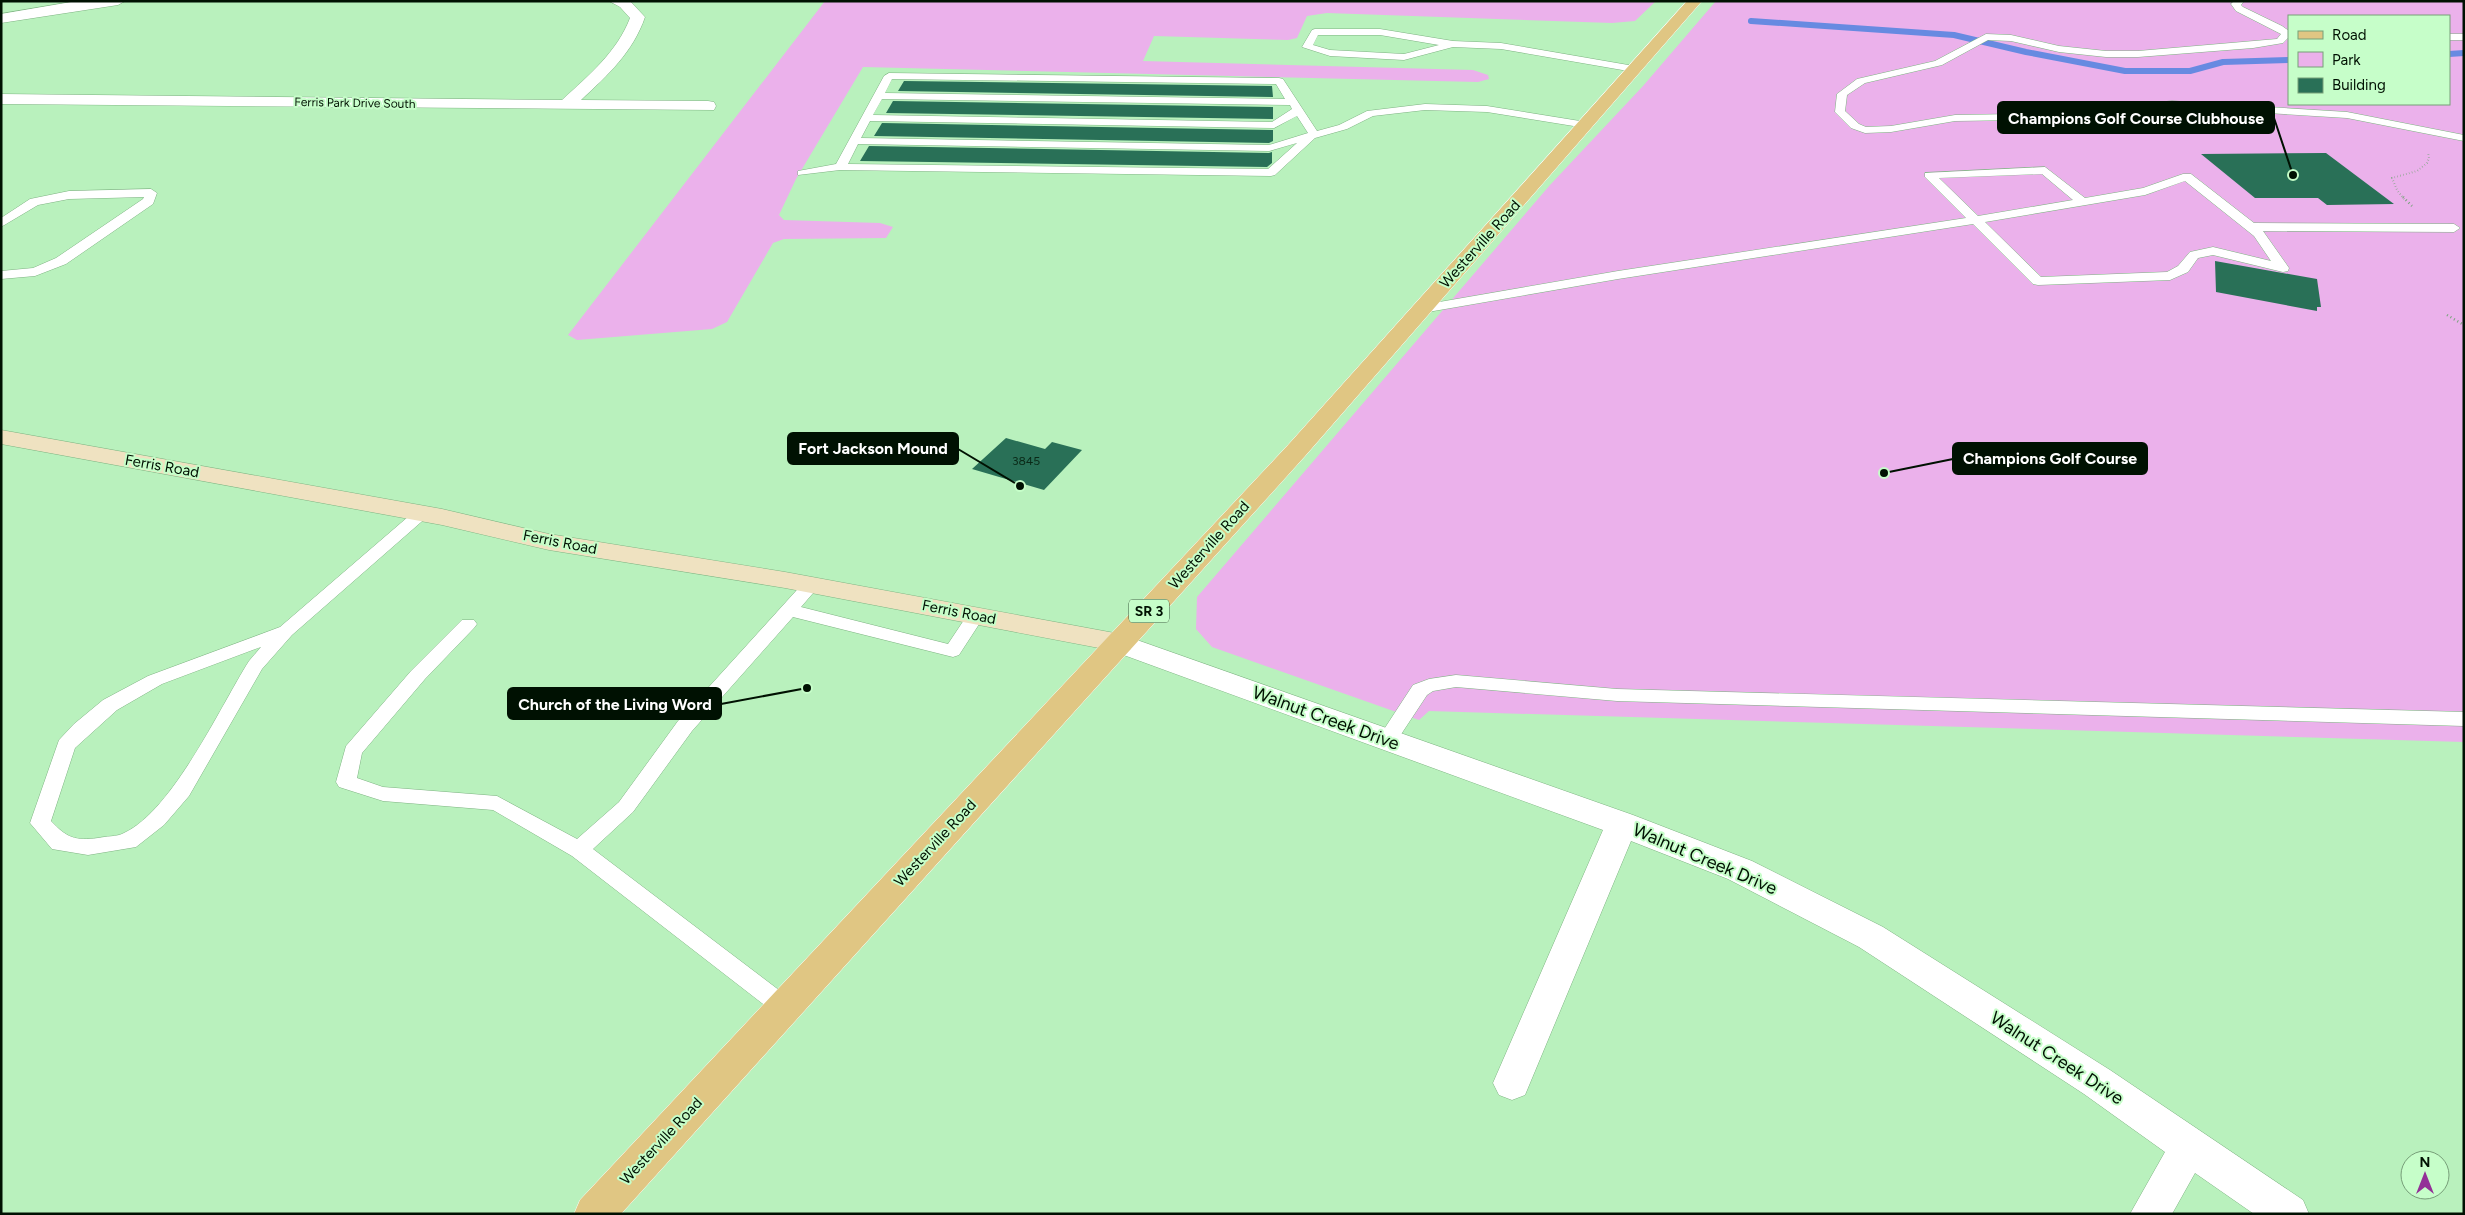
<svg xmlns="http://www.w3.org/2000/svg" width="2465" height="1215" viewBox="0 0 2465 1215" font-family="Figtree,sans-serif">
  <style>
    .green { fill: #ebb1eb; fill-rule: evenodd }
    .lines { fill: none; stroke-linecap: round; stroke-linejoin: round }
    .stream { stroke: #678ae1; stroke-width: 6 }
    .building { fill: #297057 }
    .lane-casing { stroke: #7eb382; stroke-width: 1 }
    .street-casing { stroke: #7eb382; stroke-width: 1 }
    .secondary-casing { stroke: #7eb382; stroke-width: 1 }
    .primary-casing { stroke: #fff; stroke-width: 1 }
    .path-far1 { stroke: #79a37c; stroke-width: 2; stroke-dasharray: 0.5 2.5; stroke-linecap: butt }
    .path { stroke: #79a37c; stroke-width: 2.5; stroke-dasharray: 1 3; stroke-linecap: butt }
    .lane { fill: #fff; fill-rule: evenodd }
    .street { fill: #fff; fill-rule: evenodd }
    .secondary { fill: #efe2c1; fill-rule: evenodd }
    .primary { fill: #e0c683; fill-rule: evenodd }
    .labels { text-anchor: middle; dominant-baseline: central; stroke-width: 4; stroke-linejoin: round; paint-order: stroke }
    .far-street-label { font-size: 12px; fill: #001102; stroke: #c6fec9 }
    .number-label { font-size: 12px; fill: #0a2917 }
    .shield { fill: #c6fec9; stroke: #3b583e; stroke-width: 1 }
    .shield-label { font-size: 14px; font-weight: bold; fill: #001102 }
    .street-label { font-size: 15px; fill: #001102; stroke: #c6fec9 }
    .near-street-label { font-size: 18px; fill: #001102; stroke: #c6fec9 }
    .leader { fill: none; stroke: #001102; stroke-width: 2 }
    .callout-dot { fill: #001102; stroke: #c6fec9; stroke-width: 2 }
    .callout { fill: #001102; stroke: #001102; stroke-width: 2 }
    .callout-label { font-size: 16px; text-anchor: middle; font-weight: bold; fill: #fff }
  </style>
  <rect width="100%" height="100%" fill="#b9f1bd"/>
  <!-- green -->
  <path class="green" d="M825 1H1656L1635 21 1612 23 1327 13 1307 16 1297 38 1288 40 1154 36 1143 61 1473 70 1488 75 1489 79 1478 82 863 67 796 179 779 215 784 220 880 223 893 227 886 238 784 239 773 243 727 322 712 329 577 340 568 335Z
    M1716 1H2464V742L1429 711 1419 720 1212 647 1196 629 1197 597 1550 185 1643 86ZM2289 16H2449V104H2289Z"/>
  <g class="lines">
    <!-- stream -->
    <path class="stream" d="M1751 21 1954 35 2026 52 2125 71H2190L2223 62 2289 60
      M2449 54 2464 53"/>
  </g>
  <!-- building -->
  <path class="building" d="M904 81 1272 86 1273 97 898 91Z
    M893 101 1273 107V119L886 113Z
    M882 123 1273 130V141L1269 143 874 136Z
    M869 146 1269 153 1272 152V163L1267 167 860 161Z
    M2326 153 2394 204 2327 205 2318 198H2255L2201 154Z
    M2215 261 2317 279 2321 307H2317V311L2216 292Z
    M1006 438 1045 449 1052 442 1082 450 1044 490 972 469Z"/>
  <g class="lines">
    <!-- lane casing -->
    <g class="lane-casing">
      <path id="lane" d="M2234 1H2244L2241 5 2243 7 2282 26 2289 31V37L2283 43 2253 48 2138 57H2106L2059 52 2011 41 1988 40 1942 65 1865 83 1847 95 1845 111 1859 124 1866 127 1891 126 1955 115 2077 113 2098 108 2172 101 2347 112 2464 135V141L2347 118 2172 107 2098 114 2077 119 1955 121 1891 132 1865 133 1851 128 1835 112 1837 94 1857 79 1935 61 1986 34 2011 35 2059 46 2106 51H2138L2277 39 2281 34 2236 11 2231 4Z
        M1315 29H1380L1453 41 1501 43 1634 66 1639 69 1634 72 1501 49 1453 47 1404 60 1330 56 1302 47 1312 30ZM1318 35H1380L1439 45 1404 54 1330 50 1313 45Z
        M2449 34H2464V40H2449Z
        M889 73 1279 78 1283 79 1317 131 1339 125 1367 111 1425 104 1487 106 1586 122 1591 125 1586 128 1487 112 1425 110 1373 116 1347 129 1315 138 1275 175 1271 176 840 170 798 175V171L836 164 884 76ZM892 79 1276 84 1285 99 885 93ZM882 99 1290 105 1292 109 1272 122 873 115ZM1297 116 1308 133 1269 145 861 138 870 121 1274 128ZM1297 143 1268 169 848 164 858 144 1269 151Z
        M2045 167 2085 198 2143 188 2183 174H2191L2254 223 2454 224 2460 228 2454 232 2263 231 2289 268 2288 271 2283 272 2213 255 2198 258 2188 272 2170 280 2038 285 2033 284 1973 224 1618 279 1422 313 1415 309 1422 305 1618 271 1966 218 1925 177V173ZM2042 174 2073 200 1978 216 1939 178ZM2185 181 2254 236 2271 261 2213 247 2190 252 2178 266 2167 272 2041 277 1985 222 2145 195Z
        M151 189 157 193 153 204 66 264 35 276 1 279V271L33 268 56 258 143 199 144 197 69 199 38 205 1 227V218L30 199 69 191Z
        M422 508 428 510 430 513 428 516 292 635 262 669 189 796 164 825 136 847 88 855 52 849 30 823 59 740 74 724 103 700 148 676 280 627 416 510ZM261 647 249 661C220 707 173 810 124 833 117 837 106 836 98 838 75 841 67 838 51 821L75 748 117 710 162 684Z
        M811 580 817 581 820 585 801 607 948 644 970 611H982L985 615 959 655 953 657 793 617 692 731 633 812 593 849 792 1000 795 1007 792 1014 784 1017 776 1014 572 856 493 810 383 801 339 787 336 782 346 746 411 671 462 620H474L477 624 474 628 425 679 362 753 357 778 383 787 497 796 577 839 619 802 678 721 805 581Z
        M1456 675 1617 689 2464 712V726L1617 701 1456 687 1433 691 1427 695 1394 745 1387 747 1380 745 1377 740 1413 685 1429 679Z"/>
    </g>
    <!-- street casing -->
    <g class="street-casing">
      <path id="street" d="M77 1H125L118 5 1 23V14Z
        M609 1H630L645 17C633 52 608 75 581 100L708 101 714 102 716 106 714 110 1 104V94L562 100C589 75 617 52 630 18L620 7Z
        M1120 634 1633 815 1752 861 1883 927 2110 1070 2303 1200 2309 1214H2254L2195 1173 2172 1214H2130L2165 1152 2084 1094 1859 947 1728 879 1631 841 1525 1095 1512 1100 1499 1095 1493 1083 1603 830 1110 650 1106 643 1110 636Z"/>
    </g>
    <!-- secondary casing -->
    <g class="secondary-casing">
      <path id="secondary" d="M1 430 442 509 549 534 785 572 1120 634 1130 636 1134 643 1130 650 1120 652 785 588 549 550 442 525 1 444Z"/>
    </g>
    <!-- primary casing -->
    <g class="primary-casing">
      <path id="primary" d="M1687 1H1702L1306 455 621 1214H574L580 1200 1288 445Z"/>
    </g>
    <!-- path-far1 -->
    <path class="path-far1" d="M2404 199 2397 190 2392 178 2417 171 2427 163 2429 158 2428 152"/>
    <!-- path -->
    <path class="path" d="M2403 197 2412 206
      M2447 315 2464 325"/>
    <!-- lane -->
    <use href="#lane" class="lane"/>
    <!-- street -->
    <use href="#street" class="street"/>
    <!-- secondary -->
    <use href="#secondary" class="secondary"/>
    <!-- primary -->
    <use href="#primary" class="primary"/>
  </g>
  <g class="labels">
    <!-- far-street labels -->
    <g class="far-street-label">
      <text transform="translate(355 103) rotate(1)">Ferris Park Drive South</text>
    </g>
    <!-- number labels -->
    <g class="number-label">
      <text x="1026" y="461">3845</text>
    </g>
    <!-- shield labels -->
    <rect class="shield" x="1129" y="599.5" width="40" height="23" rx="4"/>
    <g class="shield-label">
      <text x="1149" y="611">SR 3</text>
    </g>
    <!-- street labels -->
    <g class="street-label">
      <text transform="translate(1480 244) rotate(-48)">Westerville Road</text>
      <text transform="translate(162 466) rotate(10)">Ferris Road</text>
      <text transform="translate(560 542) rotate(11)">Ferris Road</text>
      <text transform="translate(1209 545) rotate(-48)">Westerville Road</text>
      <text transform="translate(959 612) rotate(11)">Ferris Road</text>
      <text transform="translate(935 843) rotate(-47)">Westerville Road</text>
      <text transform="translate(661 1141) rotate(-47)">Westerville Road</text>
    </g>
    <!-- near-street labels -->
    <g class="near-street-label">
      <text transform="translate(1326 718) rotate(20)">Walnut Creek Drive</text>
      <text transform="translate(1705 859) rotate(23)">Walnut Creek Drive</text>
      <text transform="translate(2057 1058) rotate(33)">Walnut Creek Drive</text>
    </g>
  </g>
  <!-- callouts -->
  <path class="leader" d="M2293 175L2274 118M1020 486L958 449M1884 473L1953 459M807 688L721 704"/>
  <g class="callout-dot">
    <circle cx="2293" cy="175" r="5"/>
    <circle cx="1020" cy="486" r="5"/>
    <circle cx="1884" cy="473" r="5"/>
    <circle cx="807" cy="688" r="5"/>
  </g>
  <g class="callout">
    <rect x="1998" y="102" width="276" height="31" rx="5"/>
    <rect x="788" y="433" width="170" height="31" rx="5"/>
    <rect x="1953" y="443" width="194" height="31" rx="5"/>
    <rect x="508" y="688" width="213" height="31" rx="5"/>
  </g>
  <g class="callout-label">
    <text x="2136" y="124">Champions Golf Course Clubhouse</text>
    <text x="873" y="454">Fort Jackson Mound</text>
    <text x="2050" y="464">Champions Golf Course</text>
    <text x="615" y="710">Church of the Living Word</text>
  </g>
  <!-- border -->
  <rect width="2465" height="1215" fill="none" stroke="#001102" stroke-width="5"/>
  <!-- legend -->
  <rect x="2288" y="15" width="162" height="90" fill="#c6fec9" stroke="#779f79"/>
  <rect x="2298" y="31" width="25" height="8" fill="#e0c683" stroke="#779f79"/>
  <text x="2332" y="40" font-size="15" fill="#001102">Road</text>
  <rect x="2298" y="52" width="25" height="15" fill="#ebb1eb" stroke="#779f79"/>
  <text x="2332" y="65" font-size="15" fill="#001102">Park</text>
  <rect x="2298" y="78" width="25" height="15" fill="#297057" stroke="#779f79"/>
  <text x="2332" y="90" font-size="15" fill="#001102">Building</text>
  <!-- north arrow -->
  <g transform="translate(2425 1175)"><circle r="24" fill="#c6fec9" stroke="#779f79"/>
  <path d="M0-4L9 19L0 12L-9 19Z" fill="#933097"/>
  <text y="-8" font-size="14" font-weight="bold" text-anchor="middle" fill="#001102">N</text>
  </g>
</svg>
